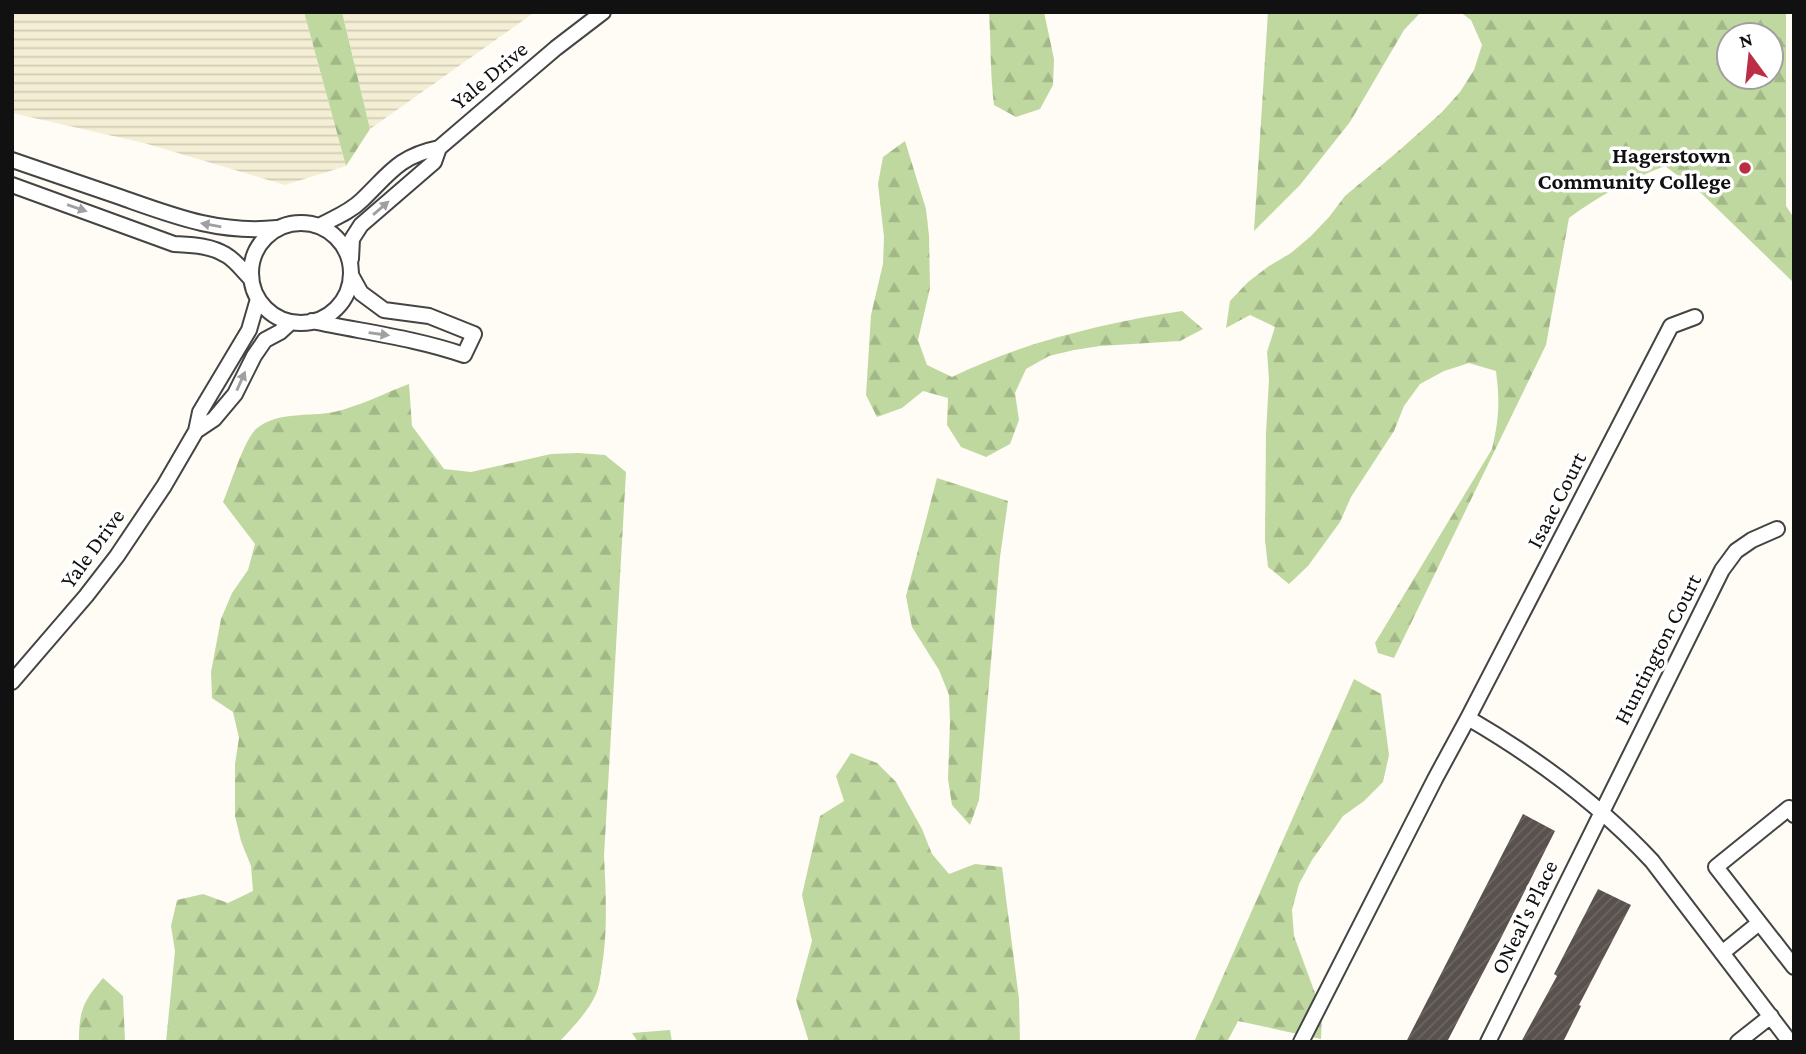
<svg xmlns="http://www.w3.org/2000/svg" width="1806" height="1054" viewBox="0 0 1806 1054" font-family="'Crimson Pro',serif">
  <style>
    .farmland { fill: url(#farmland-rules) }
    .forest { fill: url(#forest-firs); fill-rule: evenodd }
    .building { fill: url(#building-hatch) }
    .lines { fill: none; stroke-linecap: round; stroke-linejoin: round }
    .minor-casing { stroke: #444; stroke-width: 18 }
    .minor { stroke: #fff; stroke-width: 14 }
    .oneway { fill: #a0a0a0 }
    .poi-dot { fill: #bb2e44; stroke: #fff; stroke-width: 2.5 }
    .labels { text-anchor: middle; dominant-baseline: central; stroke-width: 7; stroke-linejoin: round; paint-order: stroke }
    .street-label { font-size: 23px; fill: #111; stroke: #fff }
    .poi-label { font-size: 23px; font-weight: bold; fill: #111; stroke: #fff; text-anchor: end }
  </style>
  <defs>
    <pattern id="farmland-rules" width="6" height="5" patternUnits="userSpaceOnUse" patternTransform="scale(1.75)"><rect width="6" height="5" fill="#f4eed5"/><path d="M0 2.5h6" fill="none" stroke="#d0cbb6"/></pattern>
    <pattern id="forest-firs" width="22" height="20" patternUnits="userSpaceOnUse" patternTransform="scale(1.75)"><rect width="22" height="20" fill="#bfd89f"/><path d="M5 1l3.5 6h-7zM16 11l3.5 6h-7z" fill="#a3b888"/></pattern>
    <pattern id="building-hatch" width="6" height="6" patternUnits="userSpaceOnUse" patternTransform="scale(1.75)"><rect width="6" height="6" fill="#59514d"/><path d="M-1 1l2-2M0 6l6-6M5 7l2-2" fill="none" stroke="#6c6662"/></pattern>
  </defs>
  <rect width="100%" height="100%" fill="#fefcf5"/>
  <!-- farmland -->
  <path class="farmland" d="M12 12H304L346 166 285 185 144 143 12 113Z
    M342 12H535L370 129Z"/>
  <!-- forest -->
  <path class="forest" d="M304 12H342L370 129 346 166Z
    M989 12H1044L1054 59 1053 85 1040 109 1016 117 994 105C990 74 991 43 989 12Z
    M1268 12H1421L1404 30 1350 122 1300 185 1254 231Z
    M1460 12H1786V206L1794 218V283L1701 193 1665 166C1631 179 1598 196 1569 218L1546 345 1394 658 1378 653 1375 643 1492 449C1499 420 1500 401 1496 371L1469 363 1444 371 1420 384 1404 406 1394 431 1351 497 1340 522 1308 566 1289 584 1268 567 1265 540 1266 433 1269 379 1267 352 1275 327 1250 315 1226 328 1230 301 1248 282 1269 266 1291 253 1311 236 1329 217 1345 196 1402 148 1442 112 1460 92 1474 70 1482 45 1471 20ZM1729 35H1771V77H1729Z
    M905 141 926 209 929 236 930 288 918 340 927 365 952 377C1023 342 1104 323 1182 311L1203 329 1180 341 1100 346 1074 350 1049 356 1026 369 1015 393 1019 420 1010 444 986 457 961 447 947 425 948 398 923 391 902 408 877 417 866 395 871 315 883 264 884 237 878 184 883 157Z
    M409 384 412 426 444 469 471 472 551 454 578 453 605 455 626 472 604 856C606 894 608 935 601 972 600 979 599 987 596 994 588 1012 573 1027 559 1042H166L175 951 171 926 177 900 203 894 228 903 253 891 251 866 241 841 235 816V764L239 738 233 712 212 698 211 672 221 619 232 593 248 570 255 544 223 502C230 486 244 440 256 429 277 411 309 417 334 412 360 406 385 393 409 384Z
    M937 478 1008 501 1000 557 979 800 970 825 952 805 948 779 950 722 949 695 939 670 912 627 906 596Z
    M1354 679 1381 694 1389 755 1383 782 1364 801 1343 816 1312 860 1299 884 1292 910 1294 936 1322 1012 1321 1039 1238 1021 1227 1042H1194Z
    M851 753 877 763 896 782 922 829 932 854 949 874 975 864 1002 867 1019 999 1020 1042H809L796 1000 812 941 802 895 820 816 844 801 836 776Z
    M103 978 123 996 125 1042H79C79 1010 83 1002 103 978Z
    M670 1030 672 1042H638L632 1033Z"/>
  <!-- building -->
  <path class="building" d="M1523 814 1555 831 1502 936 1447 1042H1406Z
    M1598 889 1631 905 1579 1005 1581 1006 1563 1042H1521L1557 976 1554 974Z"/>
  <g class="lines">
    <!-- minor casing -->
    <g class="minor-casing">
      <path id="minor" d="M12 160C48 172 84 185 120 197 174 216 219 234 277 228
        M12 185 174 244C192 245 210 245 226 255 235 260 243 271 251 279
        M251 273a50 50 0 1 1 100 0a50 50 0 1 1-100 0Z
        M319 226C334 218 350 212 362 200 389 174 399 156 439 148L556 48 603 12
        M351 259 352 239 361 225 434 162 439 148
        M312 321C363 332 415 338 464 355L474 334 429 316 384 310 361 293 351 275
        M196 431 214 419 235 394 254 356 265 340 280 332 291 322
        M12 682 86 596 117 556 164 486 196 431 200 412 249 330 258 299
        M1468 718C1535 757 1599 804 1652 861L1790 1042
        M1794 815 1789 808 1716 867 1794 967
        M1722 953 1759 923
        M1301 1042 1435 779 1468 718 1671 326 1695 317
        M1488 1042 1722 570 1736 551 1752 540 1777 529
        M1738 1042 1771 1016"/>
    </g>
    <!-- minor -->
    <use href="#minor" class="minor"/>
  </g>
  <!-- one-way arrows -->
  <defs><path id="oneway-solid" d="M-6-.8H1V-3.2L6.5 0L1 3.2V.8H-6Z" transform="scale(1.75)"/></defs>
  <g class="oneway">
    <use href="#oneway-solid" transform="translate(77 208) rotate(19)"/>
    <use href="#oneway-solid" transform="translate(381 208) rotate(-41)"/>
    <use href="#oneway-solid" transform="translate(211 225) rotate(-170)"/>
    <use href="#oneway-solid" transform="translate(379 334) rotate(8)"/>
    <use href="#oneway-solid" transform="translate(241 381) rotate(-66)"/>
  </g>
  <!-- markers -->
  <circle class="poi-dot" cx="1745" cy="168" r="7"/>
  <g class="labels">
    <!-- street labels -->
    <g class="street-label">
      <text transform="translate(489 75) rotate(-40)">Yale Drive</text>
      <text transform="translate(1556 500) rotate(-63)">Isaac Court</text>
      <text transform="translate(92 548) rotate(-54)">Yale Drive</text>
      <text transform="translate(1657 649) rotate(-63)">Huntington Court</text>
      <text transform="translate(1524 917) rotate(-64)">ONeal's Place</text>
    </g>
    <!-- poi labels -->
    <g class="poi-label">
      <text x="1731" y="155">Hagerstown<tspan x="1731" dy="26">Community College</tspan></text>
    </g>
  </g>
  <!-- border -->
  <rect width="1806" height="1054" fill="none" stroke="#111111" stroke-width="28"/>
  <!-- north arrow -->
  <g transform="translate(1750 56) rotate(345)"><circle r="33" fill="#ffffff" stroke="#a0a0a0" stroke-width="2"/>
  <path d="M0-5L12 26L0 18L-12 26Z" fill="#bb2e44"/>
  <text y="-10" font-size="19" font-weight="bold" text-anchor="middle" fill="#111111">N</text>
  </g>
</svg>
